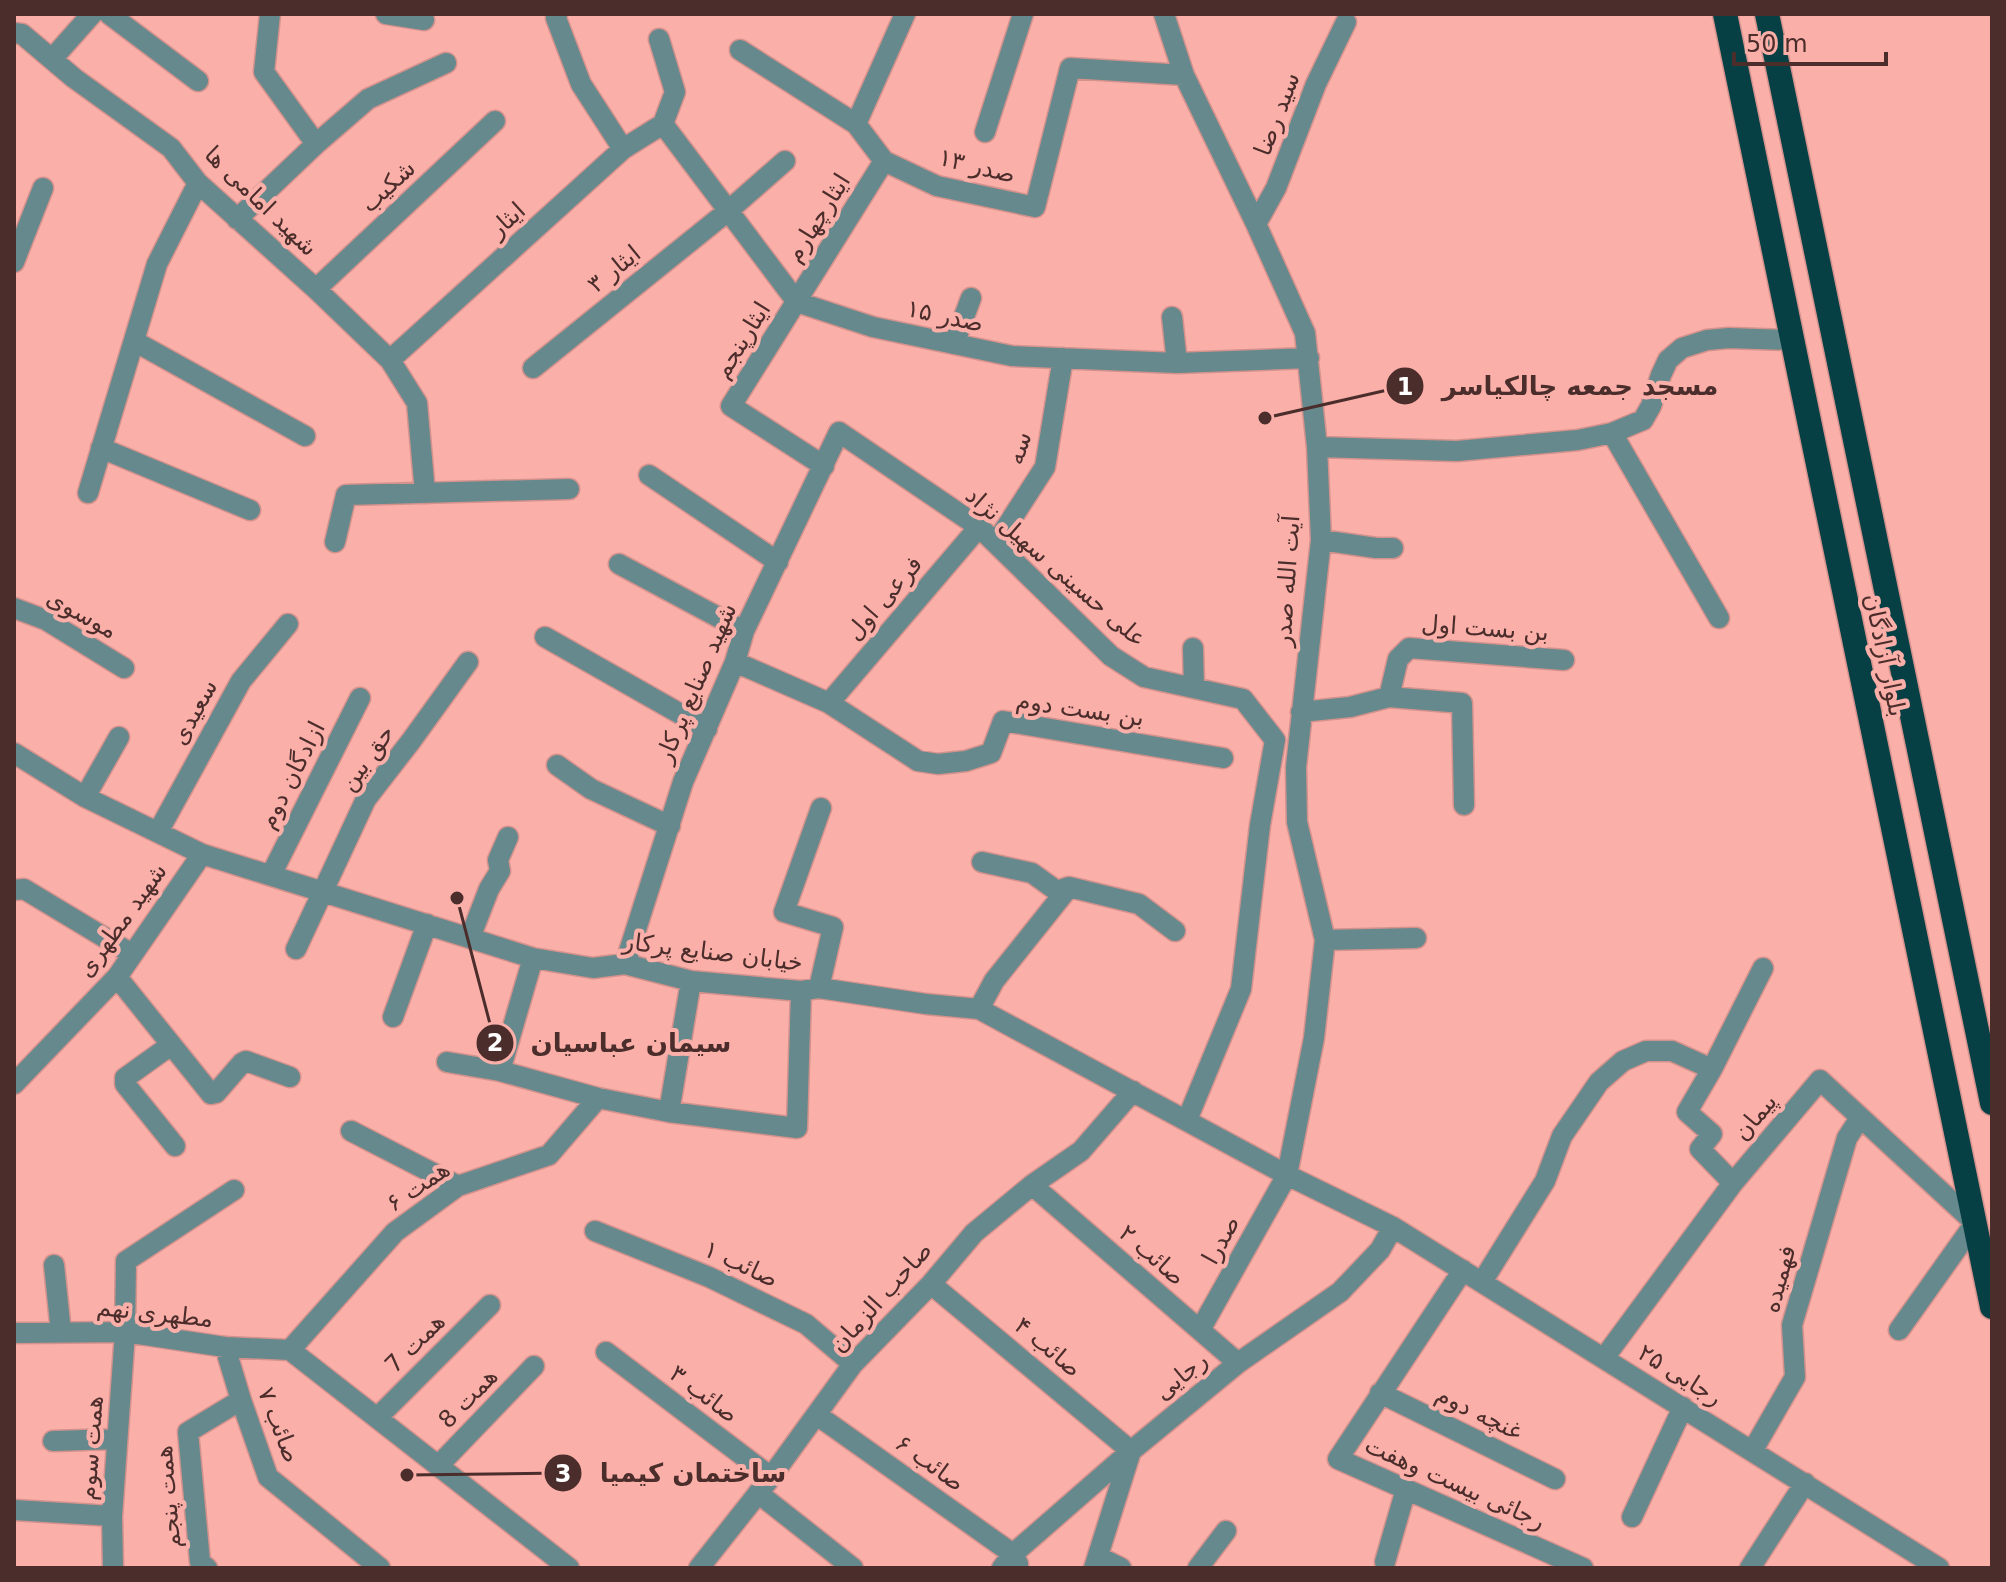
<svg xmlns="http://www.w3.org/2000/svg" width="2006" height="1582" viewBox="0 0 2006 1582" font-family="'DejaVu Sans',Vazirmatn,sans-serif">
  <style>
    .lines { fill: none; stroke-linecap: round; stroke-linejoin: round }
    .minor-casing { stroke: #d4928d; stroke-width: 23 }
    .highway-casing { stroke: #d4928d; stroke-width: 27 }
    .minor { stroke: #65898d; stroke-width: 20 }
    .highway { stroke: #063f44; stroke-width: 24 }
    .labels { text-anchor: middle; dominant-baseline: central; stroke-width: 8; stroke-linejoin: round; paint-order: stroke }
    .street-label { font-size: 24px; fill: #4b2d2b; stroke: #fbafa9 }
    .leader { fill: none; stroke: #4b2d2b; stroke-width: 3 }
    .callout-dot { fill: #4b2d2b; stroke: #fbafa9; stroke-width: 3 }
    .mark-label { font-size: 24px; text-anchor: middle; font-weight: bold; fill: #fff }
    .callout-label { font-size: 26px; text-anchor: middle; font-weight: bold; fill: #4b2d2b; stroke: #fbafa9; stroke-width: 8; stroke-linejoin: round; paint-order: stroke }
  </style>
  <rect width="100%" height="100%" fill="#fbafa9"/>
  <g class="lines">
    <!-- minor casing -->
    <g class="minor-casing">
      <path id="minor" d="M109 14 198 81
        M386 14 424 20
        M557 14 556 18 581 84 623 149
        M1164 14 1184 75 1256 224 1305 333 1317 447 1321 540 1296 767 1297 822 1325 940 1314 1038 1287 1175 1200 1330
        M14 33 22 34 74 78 171 148 198 183 316 289 390 360 417 403 425 493
        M659 39 675 92 663 124
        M740 50 856 124 884 161 937 186 1035 207 1070 68 1184 75
        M52 59 92 14
        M663 124 797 302 873 327 1012 356 1177 363 1309 358
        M856 124 905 14
        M985 132 1023 14
        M316 144 368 99 446 63
        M237 219 316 144 264 72 270 14
        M1256 224 1276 188 1316 84 1346 22
        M14 262 43 188
        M316 289 495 121
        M1172 317 1177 363
        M134 341 305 436
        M954 344 971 298
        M390 360 623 149 663 124
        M533 368 728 211 785 161
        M1612 433 1719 618
        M1317 447 1457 451 1578 440 1612 433 1643 420 1651 406 1661 375 1668 360 1682 348 1707 340 1729 338 1791 340
        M101 448 250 510
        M824 466 731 406 884 161
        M649 475 778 562
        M88 493 157 264 198 183
        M1321 540 1376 548H1393
        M335 542 346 495 569 489
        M996 543 1045 467 1063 358
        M619 564 744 631
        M14 608 46 620 124 668
        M545 637 707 729
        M1193 648 1194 688
        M735 662 829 703 918 761 938 764 966 761 991 753 1003 721 1223 758
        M1389 697 1398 659 1409 648 1564 660
        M829 703 979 527
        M1301 712 1350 707 1389 697 1462 703 1464 805
        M14 753 85 797 202 854 533 958 593 968 625 964 691 981 801 991 819 988 926 1004 979 1009 1287 1175 1393 1227 1939 1568
        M557 765 591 789 670 826
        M85 797 119 737
        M158 832 241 681 288 624
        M982 862 1032 873 1057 891 1069 887 1139 904 1175 931
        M271 875 360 698
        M14 890 24 889 132 954
        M470 938 489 889 500 871 498 860 508 837
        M1325 940 1416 938
        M296 949 366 799 411 741 468 662
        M625 964 683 782 735 662 744 631 839 432 979 527 1111 656 1144 677 1243 699 1275 740 1260 825 1241 989 1187 1120
        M117 977 211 1094 216 1093 242 1063 246 1061 290 1077
        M819 988 833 927 784 912 821 808
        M979 1009 994 981 1069 887
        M393 1017 427 924
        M171 1045 125 1078V1084L175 1146
        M447 1062 500 1071 598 1098 669 1112 797 1128 801 991
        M1712 1069 1763 968
        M500 1071 533 958
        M14 1084 117 977 202 854
        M669 1112 691 981
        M351 1131 458 1186
        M1032 1185 1238 1363
        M595 1231 709 1277 806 1324 853 1364
        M54 1265 61 1332
        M1463 1270 1338 1459 1583 1568
        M1482 1282 1545 1181 1562 1136 1599 1082 1623 1061 1646 1051H1672L1712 1069 1687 1112 1712 1134 1700 1149 1733 1183
        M931 1284 1131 1451 1094 1568
        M14 1333 125 1332 225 1347 290 1350
        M225 1347 241 1400 268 1477 380 1568
        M290 1350 395 1232 458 1186 549 1155 598 1098
        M290 1350 569 1568
        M606 1352 771 1477
        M1604 1358 1733 1183 1820 1080 1975 1223 1899 1330
        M1380 1393 1555 1479
        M817 1415 1013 1554 1018 1564
        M377 1418 490 1305
        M53 1441 117 1439
        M1753 1450 1795 1377 1792 1325 1847 1138 1860 1118
        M438 1466 534 1366
        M758 1493 853 1568
        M14 1510 112 1516
        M1632 1517 1683 1407
        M1099 1557 1121 1568
        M1385 1562 1406 1489
        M113 1568 112 1516 125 1332 126 1261 234 1190
        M207 1568 200 1562 188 1432 241 1400
        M699 1568 771 1477 853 1364 931 1284 974 1233 1032 1185 1081 1151 1133 1091
        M1002 1568 1013 1554 1131 1451 1238 1363 1340 1292 1380 1250 1393 1227
        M1198 1568 1226 1531
        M1750 1568 1805 1483"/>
    </g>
    <!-- highway casing -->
    <g class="highway-casing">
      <path id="highway" d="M1725 14 1992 1307
        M1767 14 1992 1103"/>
    </g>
    <!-- minor -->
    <use href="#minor" class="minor"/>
    <!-- highway -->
    <use href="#highway" class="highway"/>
  </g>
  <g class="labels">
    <!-- street labels -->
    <g class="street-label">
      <text transform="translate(1277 114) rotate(-69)">سید رضا</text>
      <text transform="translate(977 166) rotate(14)">صدر ۱۳</text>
      <text transform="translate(388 186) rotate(-43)">شکیب</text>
      <text transform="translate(261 201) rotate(44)">شهید امامی ها</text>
      <text transform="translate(818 218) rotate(-58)">ایثارچهارم</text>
      <text transform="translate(507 220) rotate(-42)">ایثار</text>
      <text transform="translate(614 269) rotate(-39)">ایثار ۳</text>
      <text transform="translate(945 316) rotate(12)">صدر ۱۵</text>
      <text transform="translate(742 340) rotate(-58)">ایثارپنجم</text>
      <text transform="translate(1019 448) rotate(-72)">سه</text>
      <text transform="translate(1056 567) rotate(41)">علی حسینی سهیل نژاد</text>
      <text transform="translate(1287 581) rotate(-86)">آیت الله صدر</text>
      <text transform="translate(884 598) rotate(-49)">فرعی اول</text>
      <text transform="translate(82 614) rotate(29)">موسوی</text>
      <text transform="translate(1485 628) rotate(4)">بن بست اول</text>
      <text transform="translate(1885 655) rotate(78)">بلوار آزادگان</text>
      <text transform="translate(696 683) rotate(-67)">شهید صنایع پرکار</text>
      <text transform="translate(1080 709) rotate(8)">بن بست دوم</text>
      <text transform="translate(194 712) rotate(-61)">سعیدی</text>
      <text transform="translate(367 758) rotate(-54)">حق بین</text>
      <text transform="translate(292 775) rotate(-63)">ازادگان دوم</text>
      <text transform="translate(122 920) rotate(-54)">شهید مطهری</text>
      <text transform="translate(713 952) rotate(7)">خیابان صنایع پرکار</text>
      <text transform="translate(1755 1117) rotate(-50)">پیمان</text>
      <text transform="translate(418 1186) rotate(-34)">همت ۶</text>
      <text transform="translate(1221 1240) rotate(-61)">صدرا</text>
      <text transform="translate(1152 1255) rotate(41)">صائب ۲</text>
      <text transform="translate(741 1264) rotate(25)">صائب ۱</text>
      <text transform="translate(1779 1279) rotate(-75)">فهمیده</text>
      <text transform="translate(881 1297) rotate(-48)">صاحب الزمان</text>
      <text transform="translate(155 1313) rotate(6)">مطهری نهم</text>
      <text transform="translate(415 1343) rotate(-45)">همت 7</text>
      <text transform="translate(1048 1347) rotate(40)">صائب ۴</text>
      <text transform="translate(1680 1375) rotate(32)">رجایی ۲۵</text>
      <text transform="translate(1181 1376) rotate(-40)">رجایی</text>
      <text transform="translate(704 1394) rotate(37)">صائب ۳</text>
      <text transform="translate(468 1398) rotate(-46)">همت 8</text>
      <text transform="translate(1479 1413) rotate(26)">غنچه دوم</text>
      <text transform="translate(279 1425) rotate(69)">صائب ۷</text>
      <text transform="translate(91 1448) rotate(-86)">همت سوم</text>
      <text transform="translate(930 1463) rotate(36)">صائب ۶</text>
      <text transform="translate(1455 1483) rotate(24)">رجائی بیست وهفت</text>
      <text transform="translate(168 1497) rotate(-95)">همت پنجم</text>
    </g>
  </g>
  <!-- callouts -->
  <path class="leader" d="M1265 418L1405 386M457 898L495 1043M407 1475L563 1473"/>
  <g class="callout-dot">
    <circle cx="1265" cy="418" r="8"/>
    <circle cx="457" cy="898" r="8"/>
    <circle cx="407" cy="1475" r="8"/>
    <circle cx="1405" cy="386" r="20"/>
    <circle cx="495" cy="1043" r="20"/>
    <circle cx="563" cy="1473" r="20"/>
  </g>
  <g class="mark-label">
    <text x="1405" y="395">1</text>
    <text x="495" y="1051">2</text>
    <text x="563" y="1482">3</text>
  </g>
  <g class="callout-label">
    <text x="1580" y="395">مسجد جمعه چالکیاسر</text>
    <text x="631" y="1052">سیمان عباسیان</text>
    <text x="693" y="1482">ساختمان کیمیا</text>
  </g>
  <!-- border -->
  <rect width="2006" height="1582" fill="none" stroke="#4b2d2b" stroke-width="32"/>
  <!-- scale -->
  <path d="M1734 52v12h152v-12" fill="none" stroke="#4b2d2b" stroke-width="4"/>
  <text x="1746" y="52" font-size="24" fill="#4b2d2b" stroke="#fbafa9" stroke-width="6" paint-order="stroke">50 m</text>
</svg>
